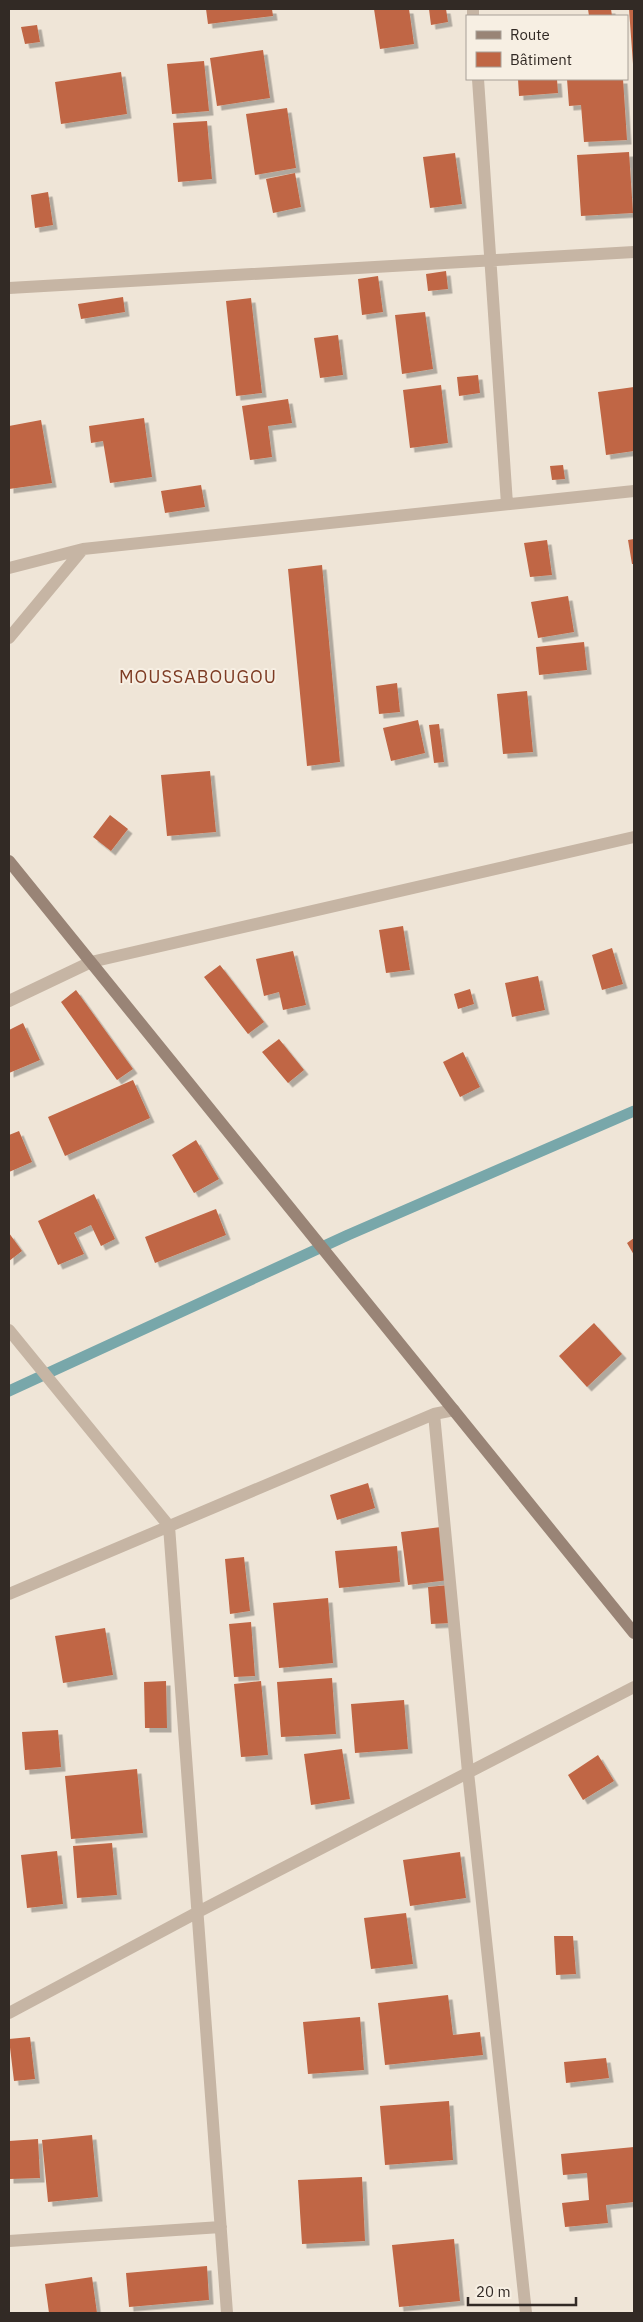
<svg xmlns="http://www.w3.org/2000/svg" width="643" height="2322" viewBox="0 0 643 2322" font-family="'IBM Plex Sans',sans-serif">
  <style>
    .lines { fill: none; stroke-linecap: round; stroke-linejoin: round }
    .stream { stroke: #78a7aa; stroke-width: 11 }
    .building { fill: #c06644; filter: url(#shadow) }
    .street { stroke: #c6b5a4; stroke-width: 12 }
    .secondary { stroke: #998476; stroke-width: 12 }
    .labels { text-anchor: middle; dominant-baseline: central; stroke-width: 4; stroke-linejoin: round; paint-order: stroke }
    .quarter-label { font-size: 18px; letter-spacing: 1px; fill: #7d3b23; stroke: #f7efe3 }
  </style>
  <defs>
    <filter id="shadow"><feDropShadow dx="4.5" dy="4.5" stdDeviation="0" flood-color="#0004"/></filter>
  </defs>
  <rect width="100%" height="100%" fill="#efe5d7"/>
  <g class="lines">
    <!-- stream -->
    <path class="stream" d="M9 1391 348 1235 634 1111"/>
  </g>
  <!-- building -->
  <path class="building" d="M206 9H272L273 16 208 24Z
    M374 9H409L414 44 380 49Z
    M429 9H446L448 22 431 25Z
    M588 9H611L612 16H589Z
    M629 9H634V64H633Z
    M37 25 40 42 25 44 21 27Z
    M263 50 270 98 217 106 210 58Z
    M204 61 209 111 172 114 167 64Z
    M121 72 127 114 61 124 55 82Z
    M518 79H557L558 93 519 96Z
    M567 79H623L627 140 584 142 581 105 569 106Z
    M287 108 296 168 255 175 246 114Z
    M207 121 212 179 178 182 173 123Z
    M629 152 633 213 581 216 577 155Z
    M455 153 462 204 430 208 423 157Z
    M295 173 301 207 273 213 266 179Z
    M48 192 53 225 35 228 31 195Z
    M446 271 448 289 428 291 426 274Z
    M378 276 383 312 362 315 358 279Z
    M123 297 125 312 81 319 78 304Z
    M251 298 262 393 236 396 226 301Z
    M425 312 433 369 402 374 395 315Z
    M338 335 343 375 320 378 314 338Z
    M478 375 480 393 459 396 457 377Z
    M441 385 448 443 410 448 403 390Z
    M634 387V451L606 455 598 392Z
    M288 399 292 423 268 426 272 457 250 460 242 406Z
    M144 418 152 477 110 483 103 441 91 443 89 426Z
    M41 420 52 483 9 489V426Z
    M563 465 565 479 552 480 550 466Z
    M201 485 205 507 165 513 161 491Z
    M634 539V564H632L628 540Z
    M547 540 552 575 530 577 524 543Z
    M322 565 340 762 307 766 288 569Z
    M568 596 574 632 538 638 531 602Z
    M584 642 587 670 539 675 536 647Z
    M397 683 400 712 379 714 376 686Z
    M527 691 533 752 503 754 497 694Z
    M418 720 425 753 391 761 383 728Z
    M439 724 444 762 434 763 429 725Z
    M210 771 216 832 167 836 161 775Z
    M110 815 128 829 111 851 93 837Z
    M403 926 410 970 386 973 379 930Z
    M612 948 623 984 602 990 592 955Z
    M293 951 306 1005 283 1010 279 992 264 996 256 959Z
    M220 965 264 1022 248 1034 204 977Z
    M538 976 545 1010 512 1017 505 983Z
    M470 989 474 1004 458 1009 454 994Z
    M76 990 133 1069 117 1080 61 1002Z
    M23 1023 40 1060 9 1073V1030Z
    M279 1039 304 1070 288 1083 262 1052Z
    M463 1052 480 1087 460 1097 443 1062Z
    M133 1080 150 1118 65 1156 48 1117Z
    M19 1131 32 1162 9 1172V1135Z
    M196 1140 219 1179 194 1193 172 1155Z
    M94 1194 115 1239 101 1246 91 1225 74 1233 84 1254 58 1265 38 1221Z
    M216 1209 226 1235 155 1263 145 1237Z
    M9 1233 22 1251 9 1261Z
    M634 1238V1255L627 1243Z
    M594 1323 622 1354 587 1387 559 1356Z
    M368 1483 375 1508 337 1520 330 1495Z
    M441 1527 449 1580 408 1585 401 1532Z
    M397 1546 400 1582 339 1588 335 1551Z
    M244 1557 250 1611 230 1614 225 1559Z
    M449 1585 451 1623 431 1624 428 1587Z
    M328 1598 333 1663 279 1668 273 1603Z
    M251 1622 255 1676 234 1677 229 1624Z
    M105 1628 113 1675 63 1683 55 1636Z
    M332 1678 336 1734 281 1737 277 1682Z
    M166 1681 167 1728H145L144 1682Z
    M261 1681 268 1755 241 1757 234 1684Z
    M404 1700 408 1749 355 1753 351 1704Z
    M58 1730 61 1767 25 1770 22 1732Z
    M342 1749 350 1799 311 1805 304 1754Z
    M598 1755 614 1781 583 1800 568 1775Z
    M137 1769 143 1833 71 1839 65 1776Z
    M112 1843 117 1895 77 1898 73 1846Z
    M57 1851 63 1904 27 1908 21 1855Z
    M460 1852 466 1898 410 1906 403 1860Z
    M406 1913 413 1964 371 1969 364 1918Z
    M554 1936H573L576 1974 556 1975Z
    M448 1995 453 2035 480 2032 483 2055 385 2065 378 2003Z
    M360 2017 364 2070 308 2074 303 2022Z
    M30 2037 35 2079 14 2081 9 2039Z
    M606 2058 609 2078 566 2083 564 2062Z
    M449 2101 453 2160 385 2165 380 2106Z
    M92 2135 98 2197 48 2202 42 2140Z
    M38 2139 40 2178 9 2179V2141Z
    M634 2147V2202L606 2205 608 2223 565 2227 562 2203 589 2200 587 2173 563 2175 561 2154Z
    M362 2177 365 2241 302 2244 298 2180Z
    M454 2239 460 2301 399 2307 392 2245Z
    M207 2266 209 2300 129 2307 126 2273Z
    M92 2277 97 2313H49L45 2284Z"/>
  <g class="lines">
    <!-- street -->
    <path class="street" d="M473 9V16
      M478 79 507 504
      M9 288 634 252
      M9 568 83 549 634 491
      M9 638 83 549
      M9 1001 91 962 634 837
      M9 1330 169 1526 227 2313
      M434 1414 468 1772 526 2313
      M9 1594 434 1414 454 1410
      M9 2013 198 1912 634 1687
      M9 2241 221 2227"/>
    <!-- secondary -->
    <path class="secondary" d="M9 861 634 1633"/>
  </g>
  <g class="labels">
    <!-- quarter labels -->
    <g class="quarter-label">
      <text x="198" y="676">MOUSSABOUGOU</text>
    </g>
  </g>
  <!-- border -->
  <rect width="643" height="2322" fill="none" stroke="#322a25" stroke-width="20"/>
  <!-- legend -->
  <rect x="466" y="15" width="162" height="65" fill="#f7efe3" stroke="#a8a097"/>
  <rect x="476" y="31" width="25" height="8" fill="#998476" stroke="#a8a097"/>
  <text x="510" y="40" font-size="15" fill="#322a25">Route</text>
  <rect x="476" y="52" width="25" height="15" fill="#c06644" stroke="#a8a097"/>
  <text x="510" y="65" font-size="15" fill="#322a25">Bâtiment</text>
  <!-- scale -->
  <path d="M468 2297v8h108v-8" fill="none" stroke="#322a25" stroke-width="2.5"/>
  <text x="476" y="2297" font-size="15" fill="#322a25" stroke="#f7efe3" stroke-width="4" paint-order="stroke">20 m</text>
</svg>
